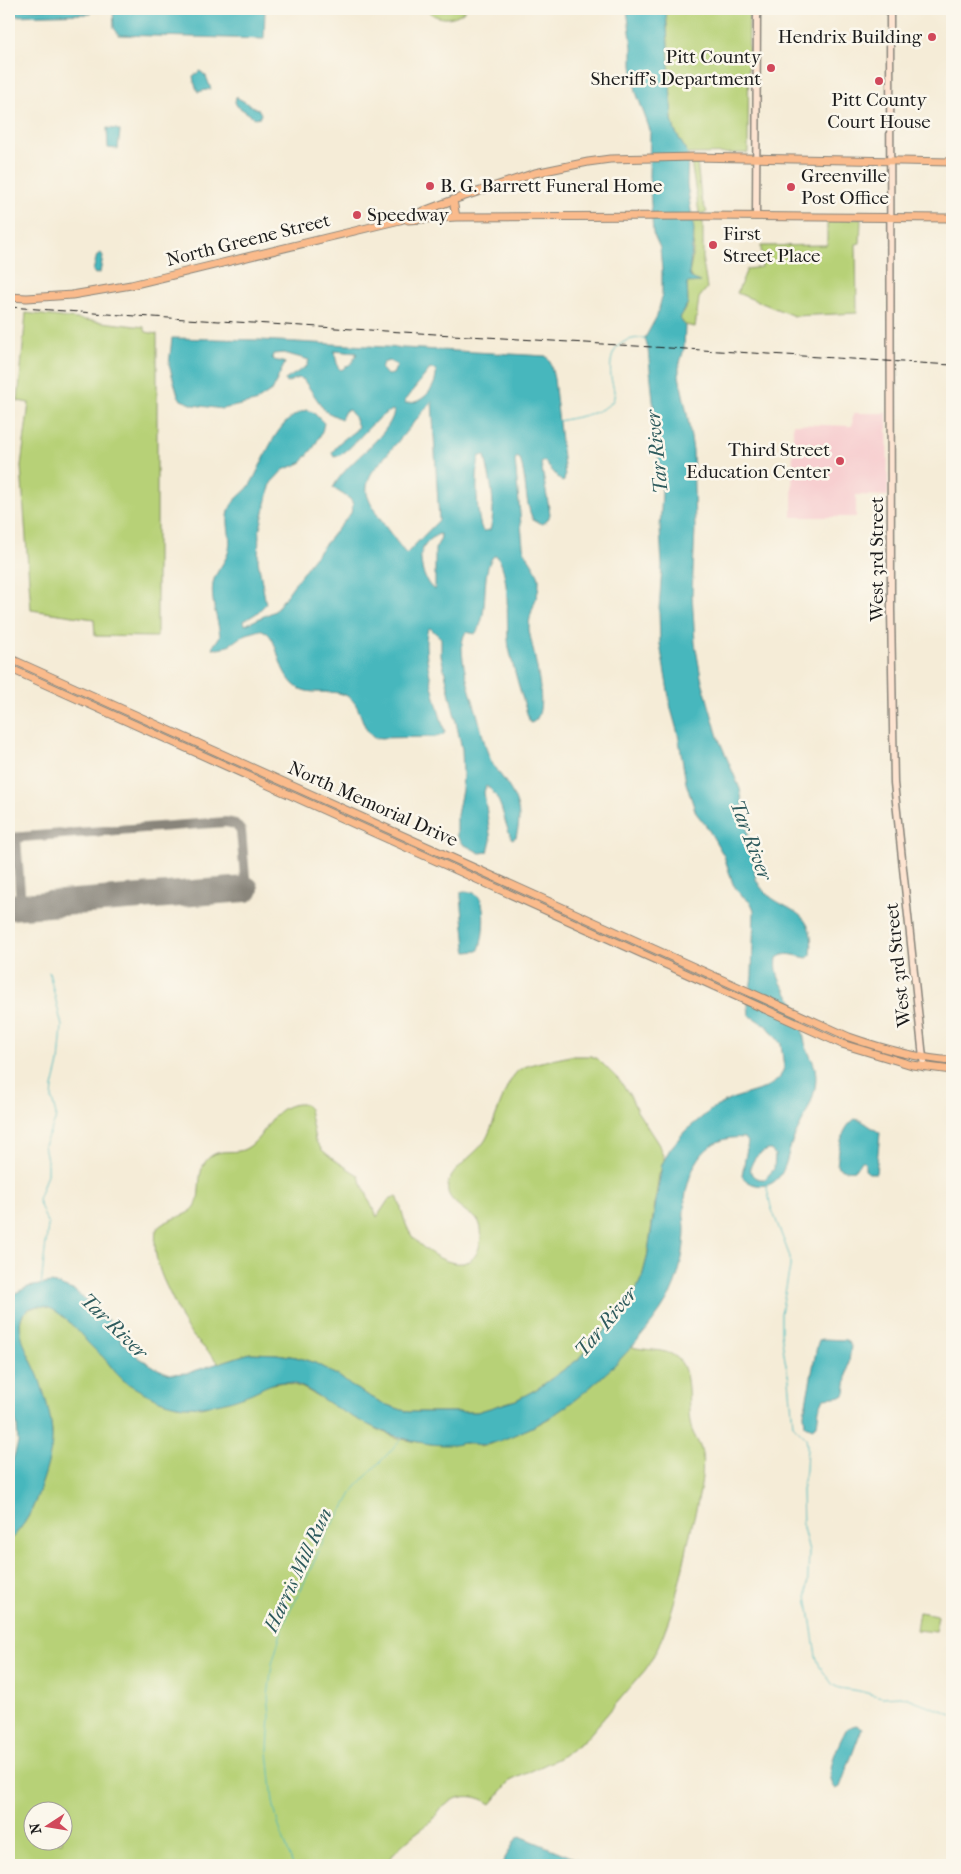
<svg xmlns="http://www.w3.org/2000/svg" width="961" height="1874" viewBox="0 0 961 1874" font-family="'IM FELL French Canon',serif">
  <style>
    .built { fill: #f7cfd0 }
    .green { fill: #b7d177; stroke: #6a764a; fill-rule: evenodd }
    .water { fill: #47b7bd; stroke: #326a6c; fill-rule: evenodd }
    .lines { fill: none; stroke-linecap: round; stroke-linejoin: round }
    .stream { stroke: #47b7bd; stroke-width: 1 }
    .taxiway { stroke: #88847a; stroke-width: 10 }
    .runway { stroke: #88847a; stroke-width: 26 }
    .secondary-casing { stroke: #88847a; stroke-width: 9 }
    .primary-casing { stroke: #88847a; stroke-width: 9 }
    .secondary { stroke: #fde4d1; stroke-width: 6 }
    .primary { stroke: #fabb8c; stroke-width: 7 }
    .rail { stroke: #1c1c1c; stroke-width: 1; stroke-dasharray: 8 4; stroke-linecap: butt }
    .poi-dot { fill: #d1495b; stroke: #fbf7ec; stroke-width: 2 }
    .labels { text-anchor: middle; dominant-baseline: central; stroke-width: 5; stroke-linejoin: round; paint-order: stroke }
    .poi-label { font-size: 19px; fill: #1c1c1c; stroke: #fbf7ec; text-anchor: start }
    .street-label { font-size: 19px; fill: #1c1c1c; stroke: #fbf7ec }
    .water-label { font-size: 20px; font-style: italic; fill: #2d5a5c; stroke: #fbf7ec }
  </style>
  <rect width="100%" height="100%" fill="#fbf7ec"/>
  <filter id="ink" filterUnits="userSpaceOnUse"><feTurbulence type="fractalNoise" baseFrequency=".02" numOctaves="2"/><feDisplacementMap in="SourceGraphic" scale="10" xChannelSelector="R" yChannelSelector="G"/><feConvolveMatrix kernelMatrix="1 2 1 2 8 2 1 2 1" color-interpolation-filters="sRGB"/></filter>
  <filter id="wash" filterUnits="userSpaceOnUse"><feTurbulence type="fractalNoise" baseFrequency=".0096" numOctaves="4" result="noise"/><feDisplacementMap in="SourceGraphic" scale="20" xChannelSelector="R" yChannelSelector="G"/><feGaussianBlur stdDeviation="1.12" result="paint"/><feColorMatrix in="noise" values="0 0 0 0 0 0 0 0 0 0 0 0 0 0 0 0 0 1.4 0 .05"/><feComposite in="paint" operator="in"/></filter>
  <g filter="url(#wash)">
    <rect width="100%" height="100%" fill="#f5ecd7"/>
    <!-- built -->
    <path class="built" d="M853 413H887L888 496 856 495V517H792L793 424 852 426Z"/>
    <!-- green -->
    <path class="green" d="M427 9H466C457 20 435 22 427 9Z
      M666 9H749L748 153 688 154 675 131 672 119Z
      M691 162H697L701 198 707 212 704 214 699 213Z
      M861 219 860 243 856 244 857 313 794 316 737 293 747 269 762 267 761 246 827 245V220Z
      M692 220H703V262L707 288 699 298 695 327 685 325 680 319C681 314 684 312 686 308 689 300 687 291 687 283L693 279 689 274C693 257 696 237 692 220Z
      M26 313 144 327 146 332 157 334V637L95 636 94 619 31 610 21 466 29 403 18 401Z
      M570 1056H591L599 1060 619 1080 630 1095 637 1111 659 1145 665 1161 659 1175 647 1258 642 1277 631 1301 580 1358 537 1389 516 1400 477 1412H408L384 1404 351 1386 340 1377 315 1363 296 1357 277 1354 250 1353 219 1363C209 1352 197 1342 188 1330 181 1321 178 1310 173 1300 164 1281 155 1265 155 1243 156 1240 155 1234 156 1231 160 1220 185 1218 194 1208 204 1196 193 1169 211 1156 221 1148 237 1155 247 1148 269 1135 270 1102 304 1104L309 1109 315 1140 322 1150 333 1159 358 1175 377 1217 389 1199 397 1196C402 1208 404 1225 412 1236 427 1256 473 1282 480 1243 482 1235 482 1228 478 1220 470 1214 450 1202 448 1192 443 1173 477 1155 486 1139 495 1123 506 1079 519 1070 531 1062 555 1060 570 1056Z
      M42 1305 51 1308 62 1315 77 1329 102 1356 176 1405 201 1407 236 1398 267 1385 284 1382 303 1388 378 1430 400 1439 431 1444 465 1443 481 1446 491 1444 528 1429 548 1419 580 1395 604 1375 632 1347C645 1351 665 1348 676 1357 692 1368 687 1405 690 1422 691 1434 701 1443 702 1454 705 1478 697 1505 691 1529 681 1576 672 1627 646 1669L585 1740 559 1758 510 1781 491 1804C475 1793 456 1794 441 1808 437 1812 435 1819 430 1823 412 1835 397 1848 384 1865H9V1541C16 1534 23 1526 28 1517 38 1500 53 1452 52 1433 51 1415 44 1394 38 1377 32 1359 16 1338 21 1319 23 1309 34 1308 42 1305ZM32 1812H62V1842H32Z
      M919 1612 937 1615 938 1616 935 1632 916 1630Z"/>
    <!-- water -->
    <path class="water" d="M9 9H91V14L9 16Z
      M113 9H265L264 39 119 35 114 28Z
      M627 9H666L672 119 675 131 688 154 687 185 694 230 689 274 691 278 701 282 687 283 688 303 680 316 681 321 685 325 684 349 679 366V376L687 413 693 450 695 528 692 594 695 643 701 677 718 737 740 789 756 879C772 915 818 900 811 955L807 958C796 956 786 951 777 958 774 979 786 990 796 1006 802 1016 802 1032 805 1043 807 1052 813 1059 815 1068 820 1093 804 1117 793 1140 787 1153 787 1172 775 1181 765 1189 749 1186 742 1176L748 1142 745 1138C702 1133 686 1173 684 1210 683 1216 685 1222 685 1228 685 1249 680 1274 671 1293 649 1338 575 1409 528 1429 516 1434 502 1441 489 1444 480 1446 473 1443 465 1443 461 1443 457 1445 453 1445 411 1446 375 1430 340 1410 323 1401 305 1384 286 1382 274 1381 263 1388 252 1393 221 1406 184 1413 153 1397 143 1392 130 1386 122 1379 114 1372 109 1363 102 1356 97 1352 93 1348 89 1344 75 1328 49 1293 26 1311 9 1324 34 1364 39 1378 45 1396 52 1418 52 1437 53 1455 37 1501 28 1517 23 1526 16 1534 9 1541V1472L18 1443 17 1426 9 1392V1296L28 1287 51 1283 59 1285 75 1291 109 1321 123 1343 138 1357 158 1369 170 1374 188 1373 250 1353 277 1354 296 1357 315 1363 340 1377 351 1386 384 1404 408 1412H477L516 1400 537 1389 580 1358 631 1301 642 1277 647 1258 662 1164 670 1149 685 1131 712 1109 731 1099 766 1088 779 1079 784 1068 781 1044 768 1027 749 1015 748 1004 752 976 754 910 751 903 739 893 733 884 724 856 707 827 696 813 686 783 678 734 671 709 660 644 659 610 662 566 660 529 662 492 648 349 645 338 657 316 662 297V270L660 248 653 233 649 176 650 130 636 92 632 65V47ZM767 1150H771L775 1155 774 1169 765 1179C749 1180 747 1168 756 1157 759 1154 763 1152 767 1150Z
      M200 71 206 76 211 89 198 92 194 82 193 76Z
      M236 97 259 110 261 114 260 117 255 118 237 106 235 102Z
      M107 128 116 129 120 131 118 149 108 148Z
      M101 253 103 256 100 273 95 274 93 271 97 255Z
      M172 338 260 340 546 356 550 361 554 379 565 476 564 481 562 482 544 461 541 463 550 514 548 520 543 524 533 520C524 500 527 479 520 459L517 457 515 460 523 546C526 558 538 568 539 580 540 597 528 612 529 629 531 646 553 717 531 723L529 720C522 696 514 672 509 648 505 623 512 578 497 556H494C479 570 491 616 475 634L466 632C454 648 473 699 478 717 482 732 485 748 491 761 494 767 498 772 502 777 517 798 523 812 516 837L512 839C503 823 503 796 486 786L484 792 491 841 488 852 480 853 463 844 457 836V815L462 790 463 774 462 749 441 655V638L430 628 428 629C420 651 438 709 445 732L443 735 436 737 374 738C359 727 363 703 345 695 328 688 308 698 293 684 290 680 286 676 284 671 278 661 276 636 264 631 261 629 261 630 257 631 252 633 247 633 243 636 233 641 224 652 212 648L220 636C218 618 210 601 213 583 215 572 225 563 228 553 233 539 225 525 229 511 232 499 244 494 250 485 266 459 274 420 306 410L313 412 324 423 322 432 314 447 301 463 283 470 271 483 259 533 258 561 266 604 257 613 244 621 245 625 275 611 311 561 351 513 353 504 350 499 333 488C346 461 388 439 394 412L393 410C371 417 350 456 334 457L332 453 339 443 356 430 358 426 353 415 349 410 345 411 341 419 325 411 303 379 298 378 286 383 285 380 307 366 309 360 284 353 273 354 272 358C275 362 280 360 285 363 281 372 276 380 273 390L255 402 222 409 194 405 181 400 178 395 169 365ZM334 351 357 353 352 363 341 370 338 367ZM389 361 397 365 393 374 387 375 381 368 383 363ZM430 369 436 370C438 387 422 405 405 403V400ZM432 401 439 520 406 554C395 539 374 514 368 497 365 489 368 478 373 471ZM480 456H485C490 479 497 506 490 530L483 531C476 521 475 467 480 456ZM439 534 441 535 440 540 435 549V590C425 585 420 565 421 554 422 546 432 537 439 534Z
      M466 891C471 892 477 893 480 898 486 907 484 943 478 951L467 952 466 947 461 897V892Z
      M855 1119 862 1121 880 1133 876 1173H869L865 1170V1163L863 1161H861L855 1170C850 1171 841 1170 837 1166 839 1150 840 1129 855 1119Z
      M823 1339 846 1340 851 1346 845 1393 843 1396 824 1398 819 1409 817 1425 812 1428 805 1425 804 1414 817 1346 819 1340Z
      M856 1725 862 1728 840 1787 836 1789C822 1775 839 1743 847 1728Z
      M520 1836 591 1865H501L516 1839Z"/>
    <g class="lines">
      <!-- stream -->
      <path class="stream" d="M559 421C575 417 598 415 611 403 618 396 612 386 611 377 608 351 619 337 645 338
        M766 1184 771 1207 790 1257V1267L781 1313V1332L785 1360 789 1379 793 1425 806 1438 807 1446 806 1470 802 1490 803 1528 809 1551 807 1596 816 1656 820 1667 833 1685 839 1688 859 1691 882 1697 901 1696 908 1698 952 1715
        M41 1286 48 1225 38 1200 47 1174V1160L44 1145 55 1121 56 1115 52 1099 53 1087 59 1063 61 1039 62 1026 49 972
        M293 1865 278 1824 273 1802 268 1751 270 1715 268 1697 272 1664 281 1633 289 1612 297 1598 330 1527 344 1508 355 1488 402 1439"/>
      <!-- taxiway -->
      <path class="taxiway" d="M9 838 226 822 235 824 241 831 246 889
        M16 838 21 906"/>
      <!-- runway -->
      <path class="runway" d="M9 907 246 889"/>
    </g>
  </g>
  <g filter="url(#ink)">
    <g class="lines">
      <!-- secondary casing -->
      <g class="secondary-casing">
        <path id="secondary" d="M890 9 891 611 894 783 924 1067
          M756 216 757 9"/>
      </g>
      <!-- primary casing -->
      <g class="primary-casing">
        <path id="primary" d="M453 200 456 217
          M408 220 456 217 704 216 952 218
          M9 297 27 298 72 295 131 285 185 272 400 220 453 200 535 173 588 162 610 159 694 157 952 162
          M9 658 849 1037C883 1049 916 1058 952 1061
          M9 668 842 1044 912 1065 952 1070"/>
      </g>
      <!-- secondary -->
      <use href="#secondary" class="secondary"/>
      <!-- primary -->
      <use href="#primary" class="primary"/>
      <!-- rail -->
      <path class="rail" d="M9 307 136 316 952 365"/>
    </g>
  </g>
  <!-- markers -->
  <g class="poi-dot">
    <circle cx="932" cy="37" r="5"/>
    <circle cx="771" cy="68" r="5"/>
    <circle cx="879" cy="81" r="5"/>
    <circle cx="430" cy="186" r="5"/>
    <circle cx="791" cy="187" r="5"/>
    <circle cx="357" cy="215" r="5"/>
    <circle cx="713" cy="245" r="5"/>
    <circle cx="840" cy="461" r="5"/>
  </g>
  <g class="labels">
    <!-- poi labels -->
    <g class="poi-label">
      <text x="922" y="37" text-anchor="end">Hendrix Building</text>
      <text x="761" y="57" text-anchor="end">Pitt County<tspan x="761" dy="22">Sheriff's Department</tspan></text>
      <text x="879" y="100" text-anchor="middle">Pitt County<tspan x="879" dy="22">Court House</tspan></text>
      <text x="801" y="176">Greenville<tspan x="801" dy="22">Post Office</tspan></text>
      <text x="440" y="186">B. G. Barrett Funeral Home</text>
      <text x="367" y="215">Speedway</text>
      <text x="723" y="234">First<tspan x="723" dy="22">Street Place</tspan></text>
      <text x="830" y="450" text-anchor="end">Third Street<tspan x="830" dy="22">Education Center</tspan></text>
    </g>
    <!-- street labels -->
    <g class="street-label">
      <text transform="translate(248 240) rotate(-14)">North Greene Street</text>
      <text transform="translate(877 559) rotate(-90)">West 3rd Street</text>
      <text transform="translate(373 804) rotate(24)">North Memorial Drive</text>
      <text transform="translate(898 965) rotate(-96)">West 3rd Street</text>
    </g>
    <!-- water labels -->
    <g class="water-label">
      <text transform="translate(657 452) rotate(-96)">Tar River</text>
      <text transform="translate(751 840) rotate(69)">Tar River</text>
      <text transform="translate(606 1322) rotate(-50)">Tar River</text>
      <text transform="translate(114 1326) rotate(44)">Tar River</text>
      <text transform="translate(298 1570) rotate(-65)">Harris Mill Run</text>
    </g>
  </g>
  <!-- margin -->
  <rect width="961" height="1874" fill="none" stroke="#fbf7ec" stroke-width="30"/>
  <!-- north arrow -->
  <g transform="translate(48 1826) rotate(258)"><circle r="24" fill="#fbf7ec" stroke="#a29f99"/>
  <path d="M0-4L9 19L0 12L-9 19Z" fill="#d1495b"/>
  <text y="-8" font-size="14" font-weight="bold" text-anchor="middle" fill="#1c1c1c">N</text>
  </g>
</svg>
